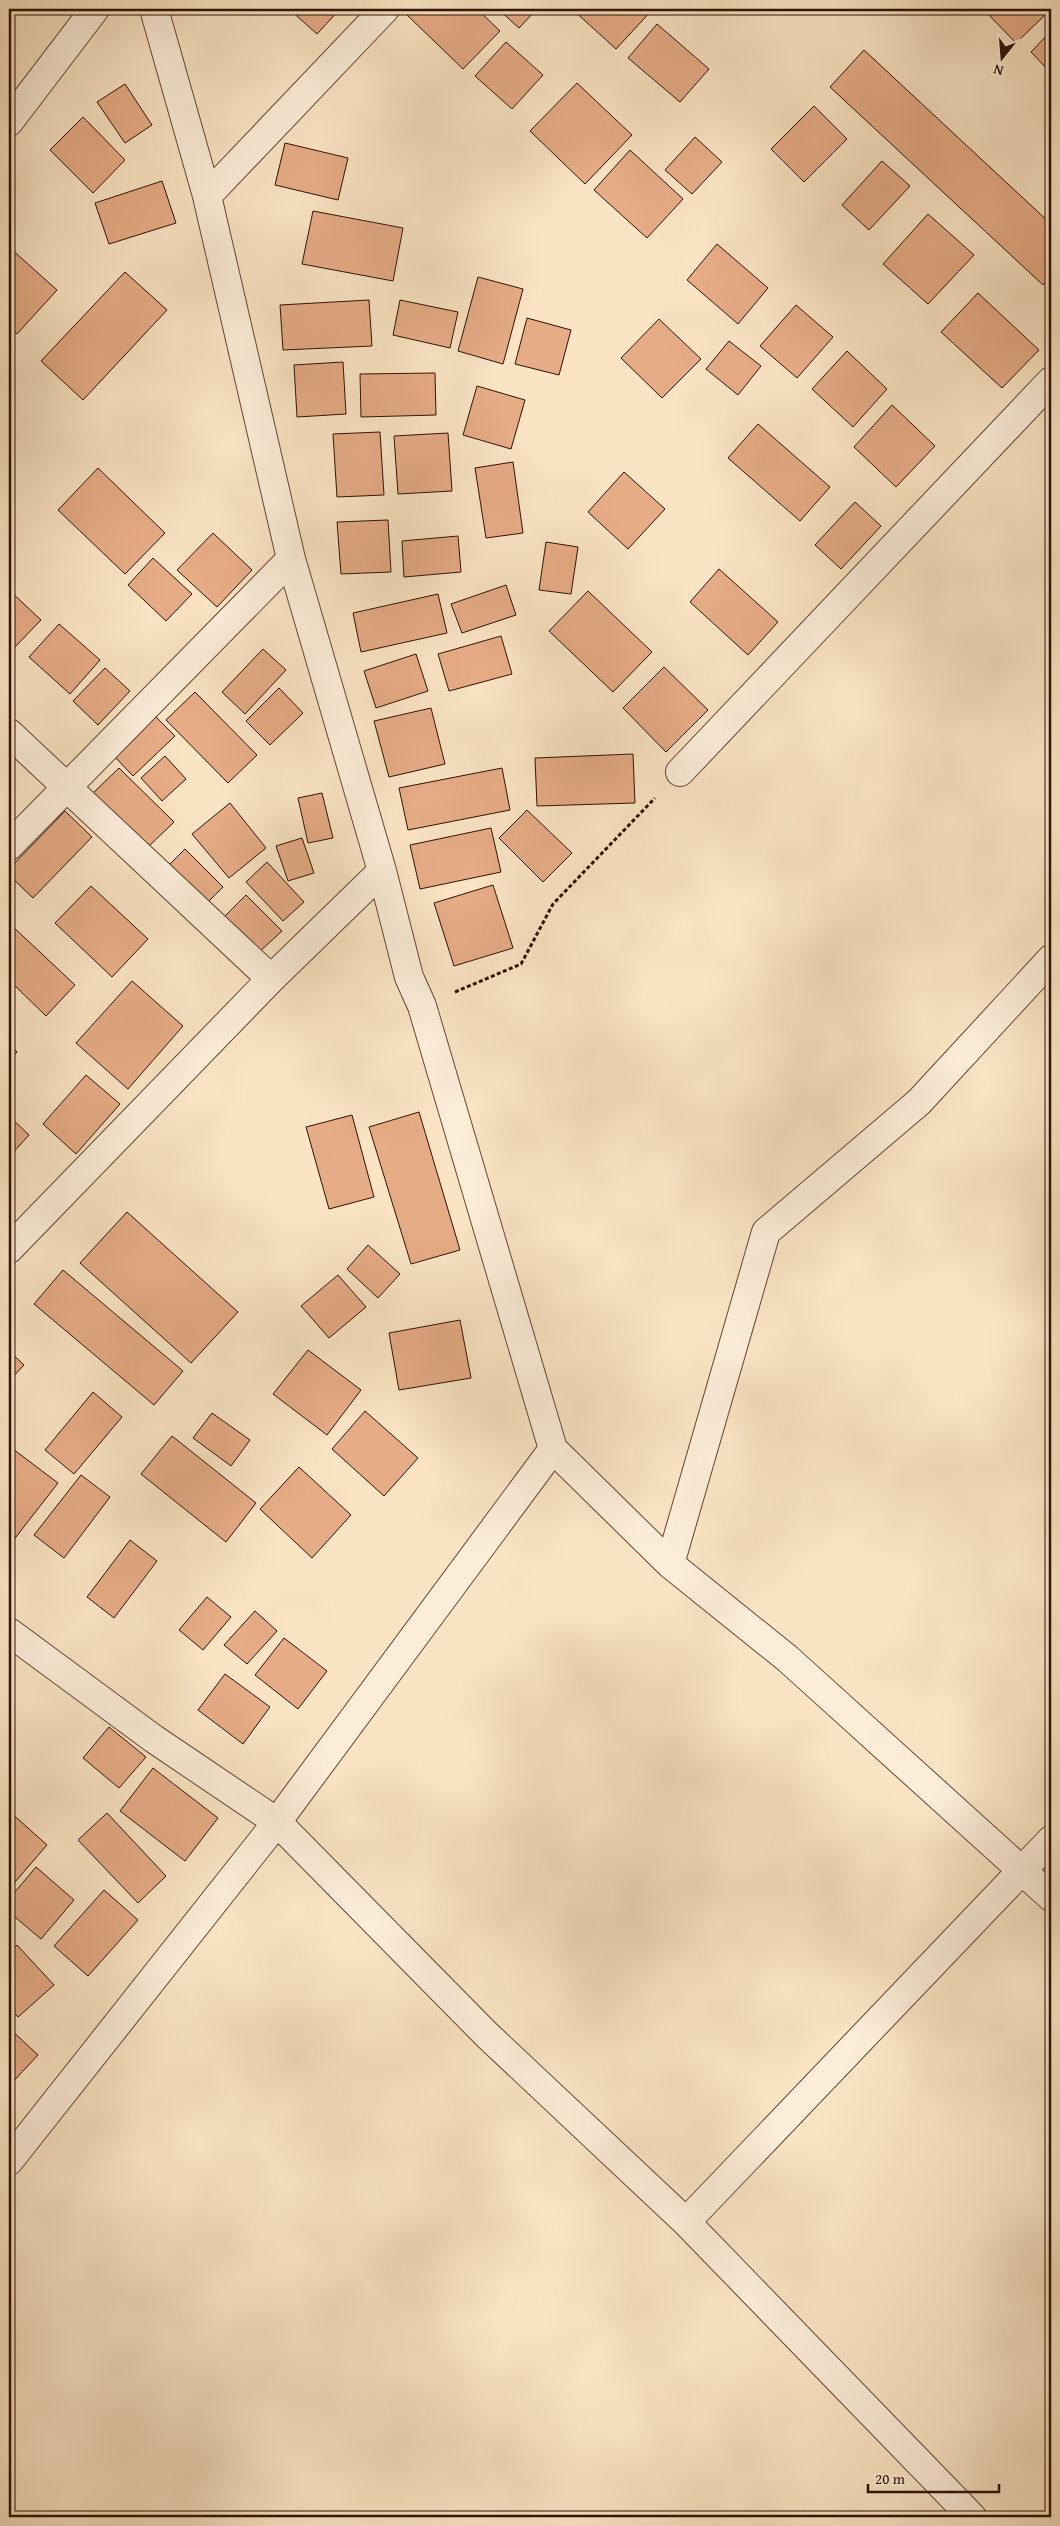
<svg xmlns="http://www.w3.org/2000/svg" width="1060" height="2526" viewBox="0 0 1060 2526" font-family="'Gentium Book Plus',serif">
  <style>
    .building { fill: #e6ac86; stroke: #2f1102 }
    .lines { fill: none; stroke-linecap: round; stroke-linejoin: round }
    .minor-casing { stroke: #624632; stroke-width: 30 }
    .path { stroke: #2f1102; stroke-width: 3; stroke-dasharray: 4 2.5; stroke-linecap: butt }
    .minor { stroke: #fcedd9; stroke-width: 28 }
  </style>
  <rect width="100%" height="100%" fill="#fae4c4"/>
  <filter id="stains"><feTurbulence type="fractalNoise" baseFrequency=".004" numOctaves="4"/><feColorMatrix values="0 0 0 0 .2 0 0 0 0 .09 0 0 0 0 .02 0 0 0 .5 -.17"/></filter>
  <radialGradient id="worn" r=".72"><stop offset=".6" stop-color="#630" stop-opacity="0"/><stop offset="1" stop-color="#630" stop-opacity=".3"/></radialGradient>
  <!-- building -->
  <path class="building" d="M289 9H340L317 34Z
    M411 9H477L500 31 463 69 406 14Z
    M498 9H537L519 28Z
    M572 9H653L616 49Z
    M986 9H1039L1045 15 1016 43 984 10Z
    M657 24 709 69 680 102 628 58Z
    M1051 31V73L1031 52Z
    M506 42 543 75 512 109 475 76Z
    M864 50 1051 224V276L1043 285 830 87Z
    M577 83 632 135 585 184 530 131Z
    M125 84 152 125 125 143 97 102Z
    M814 106 847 139 804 182 771 149Z
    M83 117 125 160 93 193 50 150Z
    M695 137 722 162 692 194 665 170Z
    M285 143 348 158 338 200 275 185Z
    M630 150 683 199 647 238 594 190Z
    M882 161 910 186 869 230 842 205Z
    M162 181 176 223 109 244 95 203Z
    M313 211 403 228 393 281 302 264Z
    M928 214 974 255 928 304 883 264Z
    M717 244 768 288 738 324 687 280Z
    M9 247 57 290 17 334 9 327Z
    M125 272 167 310 83 400 41 361Z
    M478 277 523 289 503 364 458 351Z
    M978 293 1039 350 1002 388 941 332Z
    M369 300 372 346 283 350 280 305Z
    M400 300 458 312 450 348 393 335Z
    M796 305 833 337 797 378 760 346Z
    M527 318 571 330 559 375 515 364Z
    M659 319 701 359 662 398 621 358Z
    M729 341 761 366 738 395 706 369Z
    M847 351 887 389 853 427 812 389Z
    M343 362 346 414 297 417 294 365Z
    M435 373 436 415 361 417 360 374Z
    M477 386 525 400 511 449 463 435Z
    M892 405 935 446 896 487 854 447Z
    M758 424 830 487 800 521 728 458Z
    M380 432 384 495 337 497 333 434Z
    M448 433 452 491 398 494 394 436Z
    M513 462 523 533 486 538 475 468Z
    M98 468 165 533 125 574 58 510Z
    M624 472 665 509 628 549 588 512Z
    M855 502 881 526 841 569 815 545Z
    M388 520 391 572 341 574 337 522Z
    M213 533 252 570 217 607 177 570Z
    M458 536 461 572 404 577 402 541Z
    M546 542 578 547 571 594 539 590Z
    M153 558 192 594 166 621 128 585Z
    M719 569 778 622 748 655 690 602Z
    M506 585 516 615 462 633 451 604Z
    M9 590 41 620 14 648 9 644Z
    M588 591 652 652 613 692 549 631Z
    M438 594 447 633 361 652 353 613Z
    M59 624 100 660 70 694 29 657Z
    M501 636 512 674 449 691 438 654Z
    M263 649 286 670 245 714 222 692Z
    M416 654 428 691 376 708 364 671Z
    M664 667 708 710 666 752 623 708Z
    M105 668 130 691 98 725 73 701Z
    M279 688 303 713 270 745 246 721Z
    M195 692 257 755 228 783 166 720Z
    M431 708 445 764 389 777 374 721Z
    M156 717 175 736 133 776 114 756Z
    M633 754 635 803 537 806 535 758Z
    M165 756 186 779 162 801 141 778Z
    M119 768 174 822 147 848 92 794Z
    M502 768 510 810 408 830 399 788Z
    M322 793 333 838 308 843 298 798Z
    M230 803 266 848 229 878 192 834Z
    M527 810 572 853 543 882 499 838Z
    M65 811 92 837 33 898 9 875V869Z
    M491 828 501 872 420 889 410 845Z
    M302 838 314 873 288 881 276 846Z
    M185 849 223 887 208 902 170 864Z
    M267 862 304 902 283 921 246 882Z
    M493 885 513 948 454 966 434 903Z
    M91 886 148 939 112 977 55 923Z
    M246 895 282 931 257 954 222 919Z
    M9 923 75 985 46 1016 9 980Z
    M132 981 183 1026 128 1089 76 1043Z
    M9 1044 17 1052 9 1062Z
    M86 1075 120 1104 76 1154 43 1124Z
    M419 1112 460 1250 411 1264 369 1127Z
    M352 1115 374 1197 329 1209 306 1127Z
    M9 1116 29 1135 9 1157Z
    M127 1212 238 1312 191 1363 80 1263Z
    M368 1245 400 1274 378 1298 347 1269Z
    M63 1270 183 1371 154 1405 34 1304Z
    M338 1275 366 1307 329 1338 301 1306Z
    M460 1320 471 1378 399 1390 389 1333Z
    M308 1350 361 1390 327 1435 273 1394Z
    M9 1351 24 1365 9 1381Z
    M93 1392 122 1417 74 1474 45 1450Z
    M365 1411 418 1458 384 1496 332 1449Z
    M212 1413 250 1440 231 1466 193 1438Z
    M172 1436 256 1503 226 1542 141 1474Z
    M9 1446 58 1483 9 1546Z
    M299 1467 351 1515 312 1558 260 1509Z
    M81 1475 110 1497 64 1558 34 1535Z
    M130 1540 157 1561 114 1618 87 1597Z
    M207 1597 231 1617 203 1650 179 1630Z
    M255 1611 277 1631 247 1664 224 1645Z
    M284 1638 327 1671 298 1709 255 1675Z
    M225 1674 270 1707 243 1744 198 1710Z
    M109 1727 146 1757 119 1788 83 1758Z
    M153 1768 218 1818 185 1861 120 1811Z
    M9 1811 47 1845 9 1889Z
    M107 1813 166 1876 138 1903 78 1840Z
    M36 1867 74 1900 41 1939 9 1912V1899Z
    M104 1890 138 1920 88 1976 54 1946Z
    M17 1945 54 1985 18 2017 9 2007V1953Z
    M9 2028 38 2055 9 2086Z"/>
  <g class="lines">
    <!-- minor casing -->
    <g class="minor-casing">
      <path id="minor" d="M154 9 207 196 291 559 382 871 409 977 422 1006 553 1449 670 1564 788 1659 1051 1897
        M9 122 95 9
        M207 196 385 9
        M9 733 271 979
        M680 772 1051 381
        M9 846 291 559
        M9 1249 271 979 382 871
        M670 1564 766 1232 919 1102 1051 959
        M9 1632 154 1739 277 1822 487 2035 686 2222 972 2517
        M9 2161 277 1822 553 1449
        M686 2222 1051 1840"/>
    </g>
    <!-- path -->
    <path class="path" d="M455 992 521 964 553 904 655 798"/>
    <!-- minor -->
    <use href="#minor" class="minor"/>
  </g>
  <!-- margin -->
  <rect width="1060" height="2526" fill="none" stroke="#fae4c4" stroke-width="30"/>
  <rect x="10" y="10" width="1040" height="2506" fill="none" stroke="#2f1102" stroke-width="2.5"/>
  <rect x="15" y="15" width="1030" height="2496" fill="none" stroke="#2f1102"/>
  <!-- north arrow -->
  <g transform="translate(1002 58) rotate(197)" stroke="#fcedd9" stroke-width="4" paint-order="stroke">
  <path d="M0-4L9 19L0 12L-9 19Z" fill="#2f1102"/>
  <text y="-8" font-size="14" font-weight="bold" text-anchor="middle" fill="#2f1102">N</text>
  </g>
  <!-- scale -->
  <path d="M868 2484v8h131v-8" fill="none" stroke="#2f1102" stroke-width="2.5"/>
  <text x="875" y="2484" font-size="15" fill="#2f1102" stroke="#fcedd9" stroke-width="4" paint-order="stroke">20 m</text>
  <rect width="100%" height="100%" filter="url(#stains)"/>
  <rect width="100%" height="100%" fill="url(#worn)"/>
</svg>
